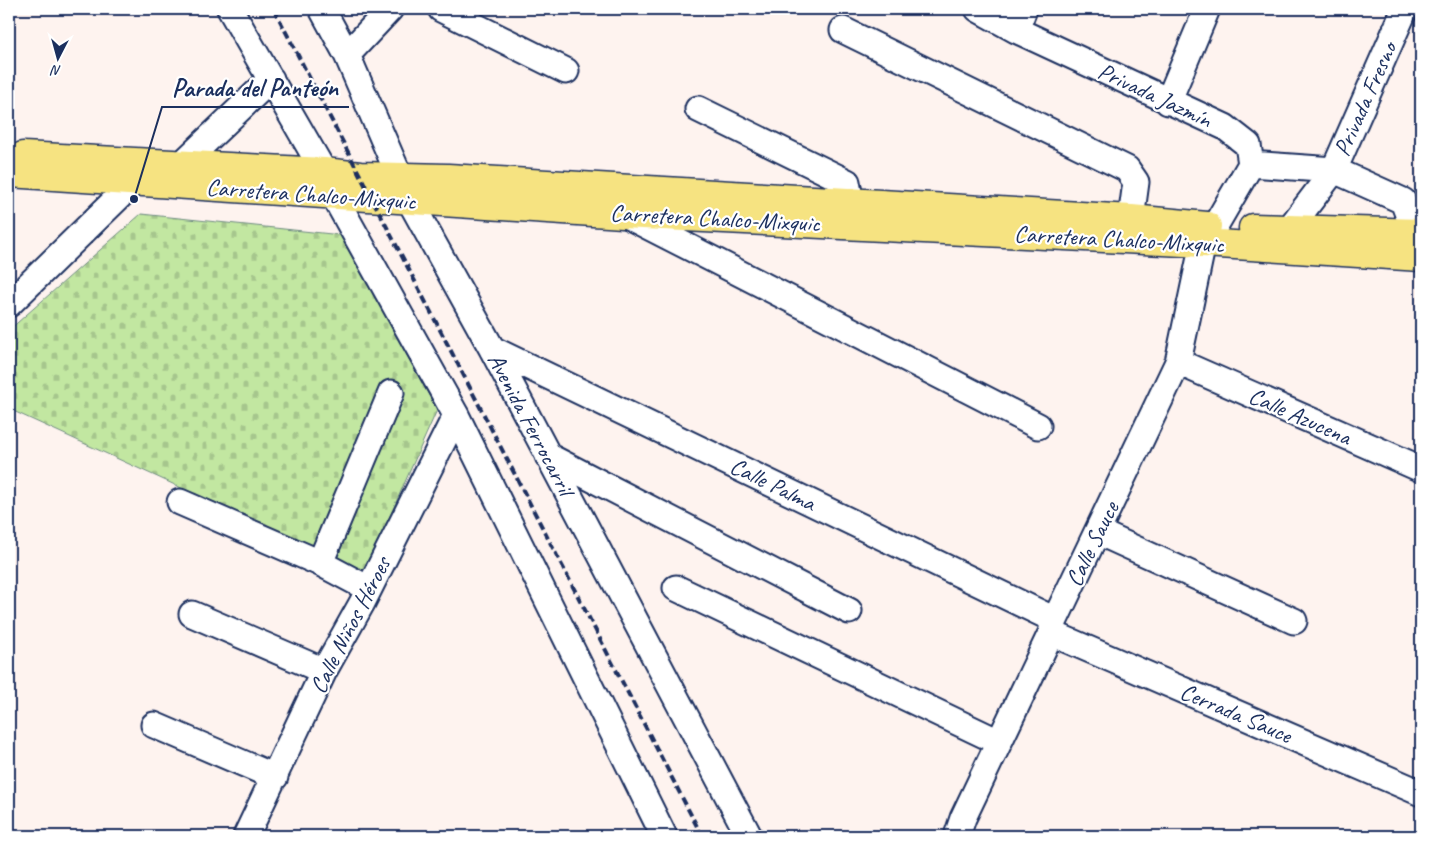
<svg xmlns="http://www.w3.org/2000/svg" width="1430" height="845" viewBox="0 0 1430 845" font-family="Caveat,sans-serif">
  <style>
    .cemetery { fill: url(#cemetery-stones); stroke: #6e8b80 }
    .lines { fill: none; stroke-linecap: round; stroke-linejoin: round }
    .minor-casing { stroke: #1b2f5e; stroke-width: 29 }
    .major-casing { stroke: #1b2f5e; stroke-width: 31 }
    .minor { stroke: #fff; stroke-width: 25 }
    .major { stroke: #f6e381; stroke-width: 28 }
    .rail { stroke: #1b2f5e; stroke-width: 4; stroke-dasharray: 8 4; stroke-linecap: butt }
    .labels { text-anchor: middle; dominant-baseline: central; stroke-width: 4.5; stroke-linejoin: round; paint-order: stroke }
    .street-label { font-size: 24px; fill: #1b2f5e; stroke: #fff }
    .leader { fill: none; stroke: #1b2f5e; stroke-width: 2 }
    .callout-dot { fill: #1b2f5e; stroke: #fff; stroke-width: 2 }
    .callout-label { font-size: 25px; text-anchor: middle; font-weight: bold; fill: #1b2f5e; stroke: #fff; stroke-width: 4.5; stroke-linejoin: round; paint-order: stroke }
  </style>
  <defs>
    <pattern id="cemetery-stones" width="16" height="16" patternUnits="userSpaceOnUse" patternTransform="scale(1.25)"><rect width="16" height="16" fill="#c2e7a1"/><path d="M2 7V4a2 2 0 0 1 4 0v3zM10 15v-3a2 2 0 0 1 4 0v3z" fill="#a6c68d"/></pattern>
  </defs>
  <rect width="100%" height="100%" fill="#fef3ef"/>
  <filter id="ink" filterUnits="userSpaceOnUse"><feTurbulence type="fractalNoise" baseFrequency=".02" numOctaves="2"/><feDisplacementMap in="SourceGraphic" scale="10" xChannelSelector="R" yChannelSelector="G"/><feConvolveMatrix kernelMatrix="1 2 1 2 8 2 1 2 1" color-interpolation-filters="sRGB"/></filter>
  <g filter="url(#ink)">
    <!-- cemetery -->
    <path class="cemetery" d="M141 214 341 235 437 410 365 572 9 409V330Z"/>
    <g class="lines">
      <!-- minor casing -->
      <g class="minor-casing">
        <path id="minor" d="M230 9 324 172 334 196 456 415 664 836
          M322 9 347 55 410 201 492 349 749 836
          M441 9 566 71
          M978 9 1016 30 1225 127 1248 145 1251 164 1215 226
          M1405 9 1334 170 1403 201 1415 233
          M843 30 1127 169 1136 182 1131 219
          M1016 30 1024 9
          M347 55 390 9
          M1168 102 1207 9
          M698 109 847 182 851 203
          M182 164 271 79
          M1251 164 1334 170 1289 229
          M624 214 1038 426
          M9 304 134 182
          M492 349 1055 620
          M1178 362 1421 469
          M548 456 849 611
          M180 502 320 563 369 589
          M1098 532 1294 621
          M320 563 391 393
          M676 588 999 742
          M192 614 324 671
          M1051 633 1421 793
          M154 725 275 777
          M246 836 324 671 362 603 456 415
          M957 836 963 818 1051 633 1055 620 1178 362 1203 243"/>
      </g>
      <!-- major casing -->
      <g class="major-casing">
        <path id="major" d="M23 156 324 172 360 176 448 178 1131 219 1207 226
          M9 173 623 214 1203 243 1421 257
          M1253 228 1421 233"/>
      </g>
      <!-- minor -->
      <use href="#minor" class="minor"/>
      <!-- major -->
      <use href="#major" class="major"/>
      <!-- rail -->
      <path class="rail" d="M274 9 702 836"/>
    </g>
  </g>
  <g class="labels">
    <!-- street labels -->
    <g class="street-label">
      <text transform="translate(1155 95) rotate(25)">Privada Jazmín</text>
      <text transform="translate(1365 99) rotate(-66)">Privada Fresno</text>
      <text transform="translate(311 194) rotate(4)">Carretera Chalco-Mixquic</text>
      <text transform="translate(715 218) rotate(3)">Carretera Chalco-Mixquic</text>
      <text transform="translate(1119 239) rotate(3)">Carretera Chalco-Mixquic</text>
      <text transform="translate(1300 416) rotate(24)">Calle Azucena</text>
      <text transform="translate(531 424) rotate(62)">Avenida Ferrocarril</text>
      <text transform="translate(773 484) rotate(26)">Calle Palma</text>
      <text transform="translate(1092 544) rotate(-64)">Calle Sauce</text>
      <text transform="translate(350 625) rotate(-63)">Calle Niños Héroes</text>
      <text transform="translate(1236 713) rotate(23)">Cerrada Sauce</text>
    </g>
  </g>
  <!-- callouts -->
  <path class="leader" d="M134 199L162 107H349"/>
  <circle class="callout-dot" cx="134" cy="199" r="5"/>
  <g class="callout-label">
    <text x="255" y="96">Parada del Panteón</text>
  </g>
  <!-- margin -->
  <rect width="1430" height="845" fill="none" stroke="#fff" stroke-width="30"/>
  <rect x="15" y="15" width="1400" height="815" fill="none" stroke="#1b2f5e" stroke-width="2" filter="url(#ink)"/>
  <!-- north arrow -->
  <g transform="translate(58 58) rotate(186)" stroke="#ffffff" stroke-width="4" paint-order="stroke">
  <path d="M0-4L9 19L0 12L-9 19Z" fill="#1b2f5e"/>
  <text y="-8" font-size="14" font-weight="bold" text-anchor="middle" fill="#1b2f5e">N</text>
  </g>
</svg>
